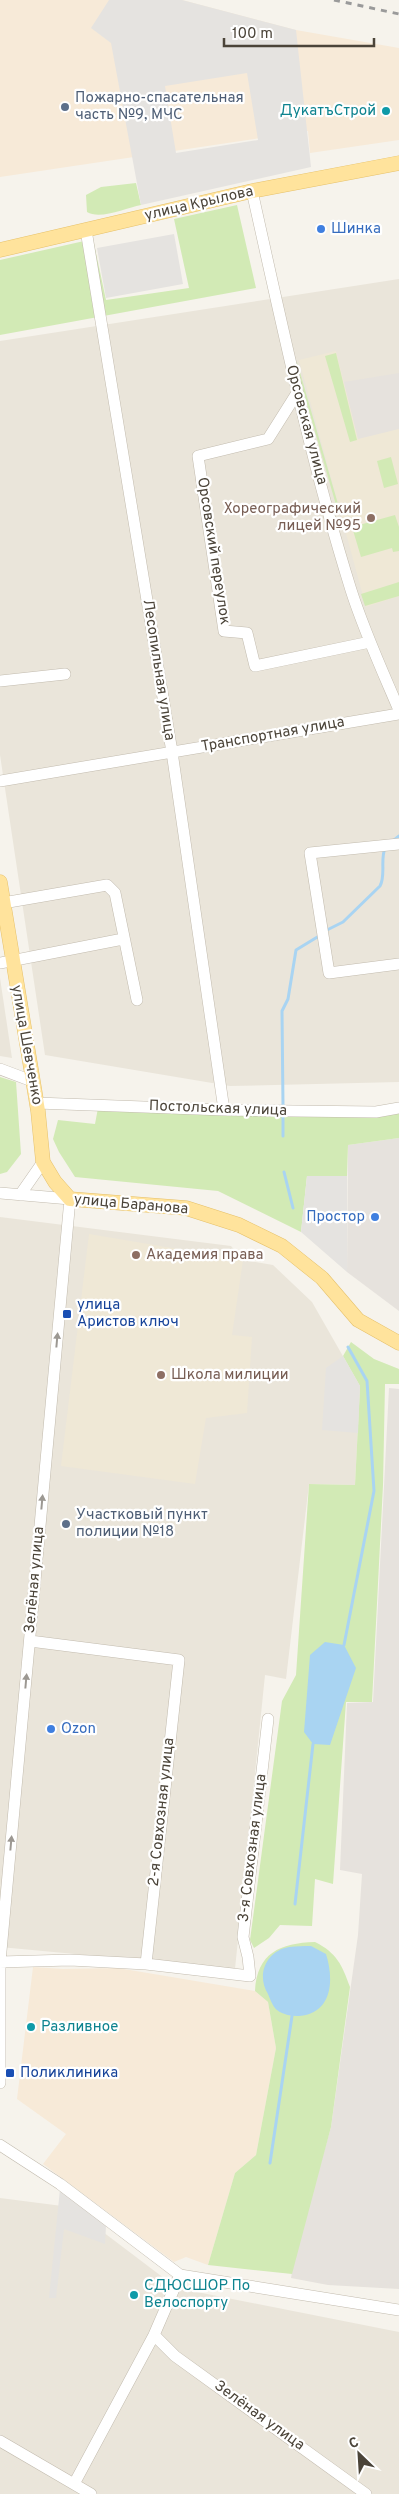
<svg xmlns="http://www.w3.org/2000/svg" width="399" height="2494" viewBox="0 0 399 2494" font-family="Overpass,sans-serif">
  <style>
    .residential { fill: #eae5da }
    .commercial { fill: #f7ead8 }
    .industrial { fill: #e6e2dd }
    .education { fill: #efe8d6 }
    .green { fill: #d2eab5 }
    .parking { fill: #e5e3e0; fill-rule: evenodd }
    .water { fill: #a9d4f2 }
    .lines { fill: none; stroke-linecap: round; stroke-linejoin: round }
    .stream { stroke: #a9d4f2; stroke-width: 3 }
    .minor-casing { stroke: #c2bbae; stroke-width: 12 }
    .major-casing { stroke: #e6c16a; stroke-width: 15 }
    .minor { stroke: #fff; stroke-width: 11 }
    .major { stroke: #ffe39c; stroke-width: 14 }
    .rail { stroke: #9a9a9a; stroke-width: 3; stroke-dasharray: 6 6; stroke-linecap: butt }
    .oneway { fill: #9c9892 }
    .service-dot { fill: #5c6f8a; stroke: #fff; stroke-width: 2 }
    .culture-dot { fill: #0f9aa8; stroke: #fff; stroke-width: 2 }
    .shop-dot { fill: #3f7fe0; stroke: #fff; stroke-width: 2 }
    .education-dot { fill: #8d6e63; stroke: #fff; stroke-width: 2 }
    .transit-dot { fill: #1a4fb4; stroke: #fff; stroke-width: 2 }
    .labels { text-anchor: middle; dominant-baseline: central; stroke-width: 4.5; stroke-linejoin: round; paint-order: stroke }
    .service-label { font-size: 15px; fill: #4e5e75; stroke: #fff; text-anchor: start }
    .culture-label { font-size: 15px; fill: #0d838f; stroke: #fff; text-anchor: start }
    .street-label { font-size: 15px; fill: #4b4439; stroke: #fff }
    .shop-label { font-size: 15px; fill: #366cbe; stroke: #fff; text-anchor: start }
    .education-label { font-size: 15px; fill: #785e54; stroke: #fff; text-anchor: start }
    .transit-label { font-size: 15px; fill: #164399; stroke: #fff; text-anchor: start }
  </style>
  <rect width="100%" height="100%" fill="#f6f3ec"/>
  <!-- residential -->
  <path class="residential" d="M399 279V1082L230 1086 45 1055 0 755V341Z
    M0 978 12 1058 0 1056Z
    M0 1217 231 1246 243 1260 273 1265 312 1302 360 1386 355 1485 309 1484 286 1679 265 1675 235 1969 0 1947Z
    M0 2198 70 2207 177 2288 399 2332V2494H0Z"/>
  <!-- commercial -->
  <path class="commercial" d="M0 0H182L296 30 399 48V140L310 153 308 131 0 177Z
    M33 1967 63 1969 118 1968 255 1991 268 2002 276 2048 256 2155 235 2173 208 2265 186 2257 174 2262 43 2164 66 2134 17 2099Z"/>
  <!-- industrial -->
  <path class="industrial" d="M399 373V429L358 440 344 382Z
    M399 1138V1311L347 1272 348 1145Z
    M389 1388 399 1389V2289L328 2285 291 2278 295 2255 331 2127 358 1935 362 1874 340 1870 347 1703 373 1702Z"/>
  <!-- education -->
  <path class="education" d="M336 351 358 439 399 429V596L366 607 299 360Z
    M89 1234 243 1260 232 1335 252 1337 247 1413 206 1418 195 1484 61 1466Z"/>
  <!-- green -->
  <path class="green" d="M136 183 141 205C126 208 100 220 87 212L86 195 101 187Z
    M237 205 256 288 0 335V260L93 239 106 300 189 288 174 219Z
    M336 353 357 440 350 442 325 356Z
    M295 362H297L338 504 336 505Z
    M391 457 398 484 384 488 377 461Z
    M395 515 399 527V551L393 552 392 548 361 557 352 527Z
    M399 582V596L365 606 361 594Z
    M0 1077 16 1082 21 1154 7 1172 0 1174Z
    M399 1107V1138L348 1145 347 1176H307L301 1232 218 1191 75 1177 59 1152 53 1139 58 1120 95 1124 98 1108Z
    M351 1342 374 1359 399 1369V1384H385L383 1485 372 1702H346L333 1884 315 1879 312 1926 280 1925 269 1938 254 1948 250 1940 282 1701 296 1675 309 1484 355 1485 360 1386 343 1356Z
    M315 1942C337 1953 342 1965 350 1987L331 2127 292 2274 208 2265 235 2173 256 2155 276 2048 268 2002 255 1991C257 1953 280 1943 315 1942Z"/>
  <!-- parking -->
  <path class="parking" d="M109 0H182L296 30 311 167 141 205 111 43 91 28ZM247 73 258 140 176 153 165 86Z
    M174 234 183 284 106 298 97 248Z
    M307 1176H347V1272L301 1232Z
    M343 1356 360 1386 358 1433 322 1430 326 1368Z
    M60 2189 106 2226 105 2244 64 2229 56 2298H49Z"/>
  <!-- water -->
  <path class="water" d="M325 1642 344 1645 356 1668 330 1745 313 1744 304 1732 310 1655Z
    M311 1946 326 1954C334 1979 333 2013 299 2016 292 2016 283 2015 277 2010 273 2007 270 1999 268 1994 256 1975 266 1951 289 1947 296 1946 304 1946 311 1946Z"/>
  <g class="lines">
    <!-- stream -->
    <path class="stream" d="M393 841 399 836
      M327 930 343 922 380 886C386 875 380 860 385 848
      M283 1105 282 1011 288 999 296 950 319 936
      M283 1115V1136
      M284 1172 293 1208
      M344 1645 374 1491 367 1381 348 1347
      M295 1904 313 1744
      M270 2163 292 2016"/>
    <!-- minor casing -->
    <g class="minor-casing">
      <path id="minor" d="M252 191C282 325 310 459 351 590 364 631 382 670 399 710
        M86 230 172 752 224 1110
        M297 393 268 439 198 456 224 631 247 633 255 666 370 642
        M0 681 65 674
        M0 781 399 714
        M399 844 310 853 329 973 399 964
        M3 903 107 885 115 893 137 1000
        M0 963 123 939
        M0 1069 32 1081
        M37 1103 224 1110 376 1112 399 1108
        M0 1193 70 1199 0 1962V2083
        M20 1195 43 1162
        M30 1641 179 1660 146 1964
        M0 1962 70 1960 146 1964 250 1976 248 1957 243 1937 268 1719
        M0 2145 60 2184 180 2275 399 2310
        M154 2335 175 2356 366 2494
        M0 2441 91 2494
        M74 2484 154 2335 180 2275"/>
    </g>
    <!-- major casing -->
    <g class="major-casing">
      <path id="major" d="M0 250 252 191 399 163
        M0 882 38 1111 43 1162 55 1182 70 1199 186 1208 239 1225 282 1246 322 1278 358 1320 399 1343"/>
    </g>
    <!-- minor -->
    <use href="#minor" class="minor"/>
    <!-- major -->
    <use href="#major" class="major"/>
    <!-- rail -->
    <path class="rail" d="M334 0 399 14"/>
  </g>
  <!-- one-way arrows -->
  <defs><path id="oneway-solid" d="M-6-.8H1V-3.2L6.5 0L1 3.2V.8H-6Z" transform="scale(1.25)"/></defs>
  <g class="oneway">
    <use href="#oneway-solid" transform="translate(57 1340) rotate(-85)"/>
    <use href="#oneway-solid" transform="translate(42 1502) rotate(-85)"/>
    <use href="#oneway-solid" transform="translate(26 1681) rotate(-85)"/>
    <use href="#oneway-solid" transform="translate(11 1843) rotate(-85)"/>
  </g>
  <!-- markers -->
  <g class="service-dot">
    <circle cx="65" cy="107" r="5"/>
    <circle cx="66" cy="1524" r="5"/>
  </g>
  <g class="culture-dot">
    <circle cx="386" cy="111" r="5"/>
    <circle cx="31" cy="2027" r="5"/>
    <circle cx="134" cy="2295" r="5"/>
  </g>
  <g class="shop-dot">
    <circle cx="321" cy="229" r="5"/>
    <circle cx="375" cy="1217" r="5"/>
    <circle cx="51" cy="1729" r="5"/>
  </g>
  <g class="education-dot">
    <circle cx="371" cy="518" r="5"/>
    <circle cx="136" cy="1255" r="5"/>
    <circle cx="161" cy="1375" r="5"/>
  </g>
  <g class="transit-dot">
    <rect x="62" y="1309" width="10" height="10" rx="2.5"/>
    <rect x="5" y="2068" width="10" height="10" rx="2.5"/>
  </g>
  <g class="labels">
    <!-- service labels -->
    <g class="service-label">
      <text x="75" y="98">Пожарно-спасательная<tspan x="75" dy="17">часть №9, МЧС</tspan></text>
      <text x="76" y="1515">Участковый пункт<tspan x="76" dy="17">полиции №18</tspan></text>
    </g>
    <!-- culture labels -->
    <g class="culture-label">
      <text x="376" y="111" text-anchor="end">ДукатъСтрой</text>
      <text x="41" y="2027">Разливное</text>
      <text x="144" y="2286">СДЮСШОР По<tspan x="144" dy="17">Велоспорту</tspan></text>
    </g>
    <!-- street labels -->
    <g class="street-label">
      <text transform="translate(199 204) rotate(-13)">улица Крылова</text>
      <text transform="translate(306 425) rotate(75)">Орсовская улица</text>
      <text transform="translate(213 551) rotate(81)">Орсовский переулок</text>
      <text transform="translate(158 670) rotate(81)">Лесопильная улица</text>
      <text transform="translate(273 735) rotate(-10)">Транспортная улица</text>
      <text transform="translate(26 1045) rotate(80)">улица Шевченко</text>
      <text transform="translate(218 1109) rotate(2)">Постольская улица</text>
      <text transform="translate(131 1205) rotate(5)">улица Баранова</text>
      <text transform="translate(35 1580) rotate(-85)">Зелёная улица</text>
      <text transform="translate(162 1812) rotate(-84)">2-я Совхозная улица</text>
      <text transform="translate(253 1848) rotate(-83)">3-я Совхозная улица</text>
      <text transform="translate(259 2416) rotate(36)">Зелёная улица</text>
    </g>
    <!-- shop labels -->
    <g class="shop-label">
      <text x="331" y="229">Шинка</text>
      <text x="365" y="1217" text-anchor="end">Простор</text>
      <text x="61" y="1729">Ozon</text>
    </g>
    <!-- education labels -->
    <g class="education-label">
      <text x="361" y="509" text-anchor="end">Хореографический<tspan x="361" dy="17">лицей №95</tspan></text>
      <text x="146" y="1255">Академия права</text>
      <text x="171" y="1375">Школа милиции</text>
    </g>
    <!-- transit labels -->
    <g class="transit-label">
      <text x="77" y="1305">улица<tspan x="77" dy="17">Аристов ключ</tspan></text>
      <text x="20" y="2073">Поликлиника</text>
    </g>
  </g>
  <!-- north arrow -->
  <g transform="translate(359 2454) rotate(335)" stroke="#ffffff" stroke-width="4" paint-order="stroke">
  <path d="M0-4L9 19L0 12L-9 19Z" fill="#4b4439"/>
  <text y="-8" font-size="14" font-weight="bold" text-anchor="middle" fill="#4b4439">С</text>
  </g>
  <!-- scale -->
  <path d="M224 38v8h150v-8" fill="none" stroke="#4b4439" stroke-width="2.5"/>
  <text x="232" y="38" font-size="15" fill="#4b4439" stroke="#ffffff" stroke-width="4" paint-order="stroke">100 m</text>
</svg>
